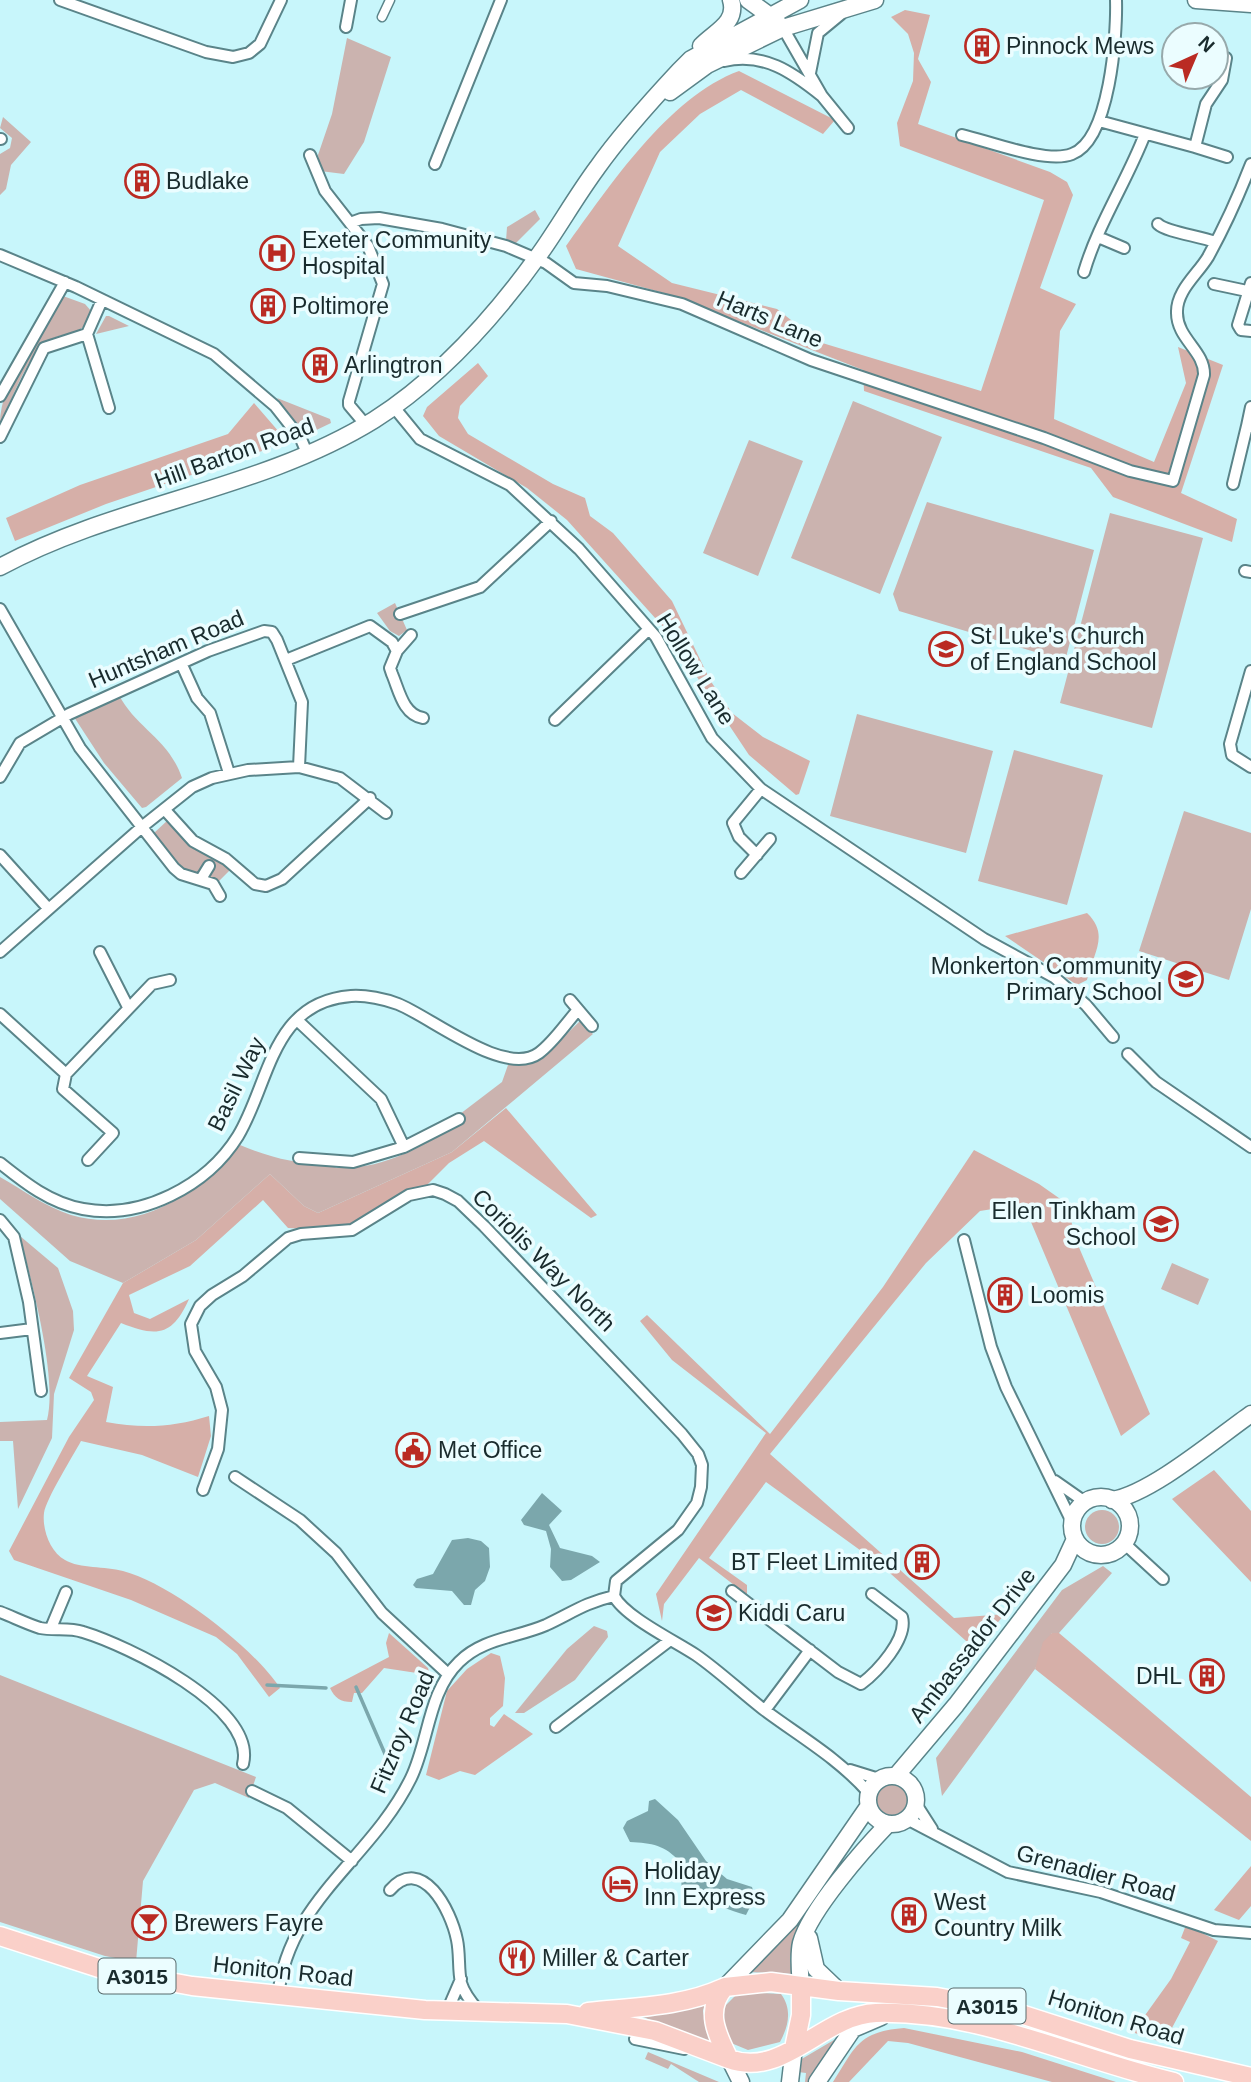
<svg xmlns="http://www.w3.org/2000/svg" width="1251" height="2082" viewBox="0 0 1251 2082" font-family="Helvetica,sans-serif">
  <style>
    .green { fill: #cbb3af }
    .forest { fill: #d6afa8 }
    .water { fill: #7ba7ac }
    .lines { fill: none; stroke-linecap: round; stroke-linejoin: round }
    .stream { stroke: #7ba7ac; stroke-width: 3.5 }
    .pedestrian-casing { stroke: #5a8489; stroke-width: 11 }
    .minor-casing { stroke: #5a8489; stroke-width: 14 }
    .secondary-casing { stroke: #5a8489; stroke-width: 19 }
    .primary-casing { stroke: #fff; stroke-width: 21 }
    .pedestrian { stroke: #fff; stroke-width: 8 }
    .minor { stroke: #fff; stroke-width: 10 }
    .secondary { stroke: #fff; stroke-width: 16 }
    .primary { stroke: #fad0c9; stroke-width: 18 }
    .labels { text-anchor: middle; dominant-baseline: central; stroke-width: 7; stroke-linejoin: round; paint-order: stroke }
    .shield { fill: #ebfdff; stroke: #586a6c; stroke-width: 2 }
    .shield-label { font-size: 21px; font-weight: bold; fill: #192b2d }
    .poi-label { font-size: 23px; fill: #192b2d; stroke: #ebfdff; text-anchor: start }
    .street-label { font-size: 23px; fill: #192b2d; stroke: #ebfdff }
  </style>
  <rect width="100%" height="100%" fill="#c8f6fb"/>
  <!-- green -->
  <path class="green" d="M347 38 391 57 364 142 344 174 320 171 318 155 332 114Z
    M3 117 31 142 11 165 6 189 0 195V154L10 148 12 138 0 128Z
    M535 210 540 219 515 244 506 241 507 227Z
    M63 296 85 304 92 312C80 342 65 328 45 343 28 355 10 404 0 424 0 380 40 333 63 296Z
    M106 316H109L129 326 96 334Z
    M277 398 330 419 331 423 306 435Z
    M853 401 942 437 880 594 791 558Z
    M749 440 803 461 758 576 703 553Z
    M927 502 1094 550 1065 661 899 611 893 594Z
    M1110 513 1203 538 1152 728 1060 703Z
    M395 603 407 630 399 636 390 631 377 613Z
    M119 695C136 728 169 739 182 778L146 807 142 808 104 763 74 717Z
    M857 714 993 751 966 853 830 816Z
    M1014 750 1103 775 1067 905 978 881Z
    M1184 811 1251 833V909L1229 980 1139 951Z
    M169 819 197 849 223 861 231 869 217 883 181 870 154 833Z
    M580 1021 593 1034 452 1152 318 1213 304 1206 270 1174 196 1240 123 1283 70 1261 0 1199V1177C23 1190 46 1207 71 1215 138 1235 199 1193 240 1145 271 1158 300 1165 333 1164L336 1168C383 1170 424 1146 462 1121L460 1114 502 1082 508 1065H527L547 1053Z
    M20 1236 58 1268 73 1311 74 1330 54 1394 52 1438 18 1509 13 1441H0V1422L47 1420C58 1377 31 1281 20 1236Z
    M1172 1263 1209 1279 1198 1305 1161 1289Z
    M1085 1527a17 17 0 1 1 34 0a17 17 0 1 1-34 0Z
    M1103 1566 1112 1573 1059 1633H1052L1035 1669 942 1796 936 1758 1062 1590Z
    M594 1626 607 1631 608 1637 575 1680 524 1713H515L567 1649Z
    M0 1675 256 1777 249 1798 215 1783 194 1790 143 1881 136 1962 105 1956 0 1922Z
    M876 1800a16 16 0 1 1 32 0a16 16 0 1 1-32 0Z
    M802 1916 790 1958 792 1974 749 1972Z
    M739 1992 781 1994C792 2009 789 2025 780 2042L748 2050 731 2043 723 2025V2008Z
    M705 2004 703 2011 710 2042 640 2016 641 2013H668Z
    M839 2037 813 2082H805L806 2073 798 2072 800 2060Z
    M648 2052 719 2082H699L671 2064 668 2069 645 2059Z"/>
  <!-- forest -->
  <path class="forest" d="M905 10 930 15 918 59 931 82 918 124 1050 172 1067 182 1073 195 1040 288 1076 304 1060 331 1054 419 1154 462 1186 383 1178 347 1223 365 1181 493 1237 519 1232 542 1113 497 1091 468 864 391 863 370 671 295 576 269 566 246C609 187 668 97 739 71L835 120 823 134 741 90 700 114 660 152 618 246 672 283 777 309 819 342 981 391 1044 200 900 146 897 123 913 81 914 53 908 34 891 17Z
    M478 363 488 376 460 406 458 418 468 434 553 484 585 498 590 516 613 533 672 601 710 680 732 713 763 737 810 761 799 794 796 795 749 755 665 629 567 520 527 488 439 436 423 416 427 407Z
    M254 403 286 440 262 451 106 504 15 541 6 518 80 485 228 434Z
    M1087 913C1110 935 1093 953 1087 980L1077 985 1005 936Z
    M506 1108 597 1215 591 1218 484 1141 449 1163 421 1191 361 1222 340 1231 288 1228 263 1200 190 1266 129 1295 134 1313 150 1319 189 1299C173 1335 158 1338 121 1323L87 1376 113 1387 106 1422C143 1429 174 1427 209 1416L211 1436 198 1477 142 1455 81 1441C73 1456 46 1499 44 1513 42 1529 50 1552 65 1560 80 1569 105 1566 123 1571 170 1583 253 1647 280 1688L269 1697 237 1654 216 1637 131 1600 14 1560 9 1551 69 1437 94 1400 91 1392 69 1378 123 1283 196 1240 270 1174 304 1206 318 1213 452 1152Z
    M974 1150 1039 1184 1066 1203 1078 1245 1150 1414 1121 1436 1031 1222 1022 1213 1005 1207 980 1211 926 1263 770 1454 954 1618 1005 1614 975 1649 882 1566 766 1482 709 1558 747 1585V1595L699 1558 664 1604 662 1621 656 1594 766 1433 672 1360 640 1321 647 1315 770 1434 883 1287Z
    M1214 1470 1251 1511V1582L1172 1499Z
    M389 1633 428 1668 430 1675 384 1668 362 1693H354L352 1702C340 1702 335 1698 330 1688L389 1657 386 1643Z
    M1052 1633H1059L1251 1797V1841L1035 1669 1043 1642Z
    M491 1653 500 1656 505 1678 503 1706 490 1718V1725L494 1727 504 1714 533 1734 475 1775 460 1771 439 1780 426 1775 447 1691 467 1669Z
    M1251 1866V1906L1239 1920 1214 1910Z
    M1186 1925 1218 1941 1164 2043 1129 2031V2026L1138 2025 1171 1979 1190 1942 1181 1938Z
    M904 2028 1022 2052 1116 2082H1052L908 2043 888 2041 849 2082H833C856 2046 858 2032 904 2028Z"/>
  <!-- water -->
  <path class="water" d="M542 1493 562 1511 549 1525 560 1548 592 1556 600 1562 571 1580 562 1581 550 1567 551 1549 546 1531 524 1525 521 1520Z
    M468 1538 481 1541 489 1548 490 1567 485 1581 475 1590 471 1605H464L452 1591 416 1588 413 1585 417 1579 433 1574 452 1540Z
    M655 1799 678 1820 706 1861 727 1879 752 1887 755 1897 746 1915C729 1911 712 1900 694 1901L682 1892 680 1862C665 1845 652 1843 630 1842L623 1828 627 1821 648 1811 649 1801Z"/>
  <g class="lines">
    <!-- stream -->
    <path class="stream" d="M267 1685 326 1688
      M356 1687 385 1754"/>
    <!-- pedestrian casing -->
    <g class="pedestrian-casing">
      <path id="pedestrian" d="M382 17 390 0"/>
    </g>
    <!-- minor casing -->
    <g class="minor-casing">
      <path id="minor" d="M60 0 206 52 233 57 249 53 260 44 281 0
        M346 27 351 0
        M783 28 822 96 848 128
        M724 61C764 52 792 72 822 96
        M810 73 818 33 841 14
        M1099 121 1195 147 1206 104 1222 80 1226 58
        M962 135C988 141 1047 164 1072 154 1110 140 1117 35 1116 0
        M0 139H1
        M1195 147 1227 157
        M310 155 325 191 368 246 383 284 349 401V405L365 424
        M435 164 501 0
        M350 223 361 219 379 218 442 229 506 246 546 263 574 283 607 286 682 304 811 360 1044 438 1130 471 1173 481 1204 375C1205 351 1177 339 1177 313 1176 291 1197 275 1208 257 1224 228 1239 195 1251 164
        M1158 224C1166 232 1200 236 1215 242
        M1098 237 1124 248
        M0 255 76 287 214 354 275 406 301 439 307 453
        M1084 272C1098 224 1127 181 1145 134
        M1251 283 1238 325 1241 330 1251 331
        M1214 284 1247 291
        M87 334 109 408
        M0 396 65 282
        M393 406 420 439 510 485 579 549 656 637 712 738 761 789 984 939 1054 977 1086 1005 1113 1037
        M1247 426 1251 407
        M0 437 44 348 87 334 102 300
        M1233 484 1247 426 1251 427
        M1245 571 1251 572
        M0 609 80 748 174 868 181 874 213 884 220 896
        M400 614 480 587 551 521
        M397 651 411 635
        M286 660 370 626 392 642 397 651 390 668 392 674C399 690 403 715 423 718
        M182 665 197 698 210 713 229 773
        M1251 671 1230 744 1232 755 1251 767
        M555 720 649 629
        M0 777 20 743 69 714 208 651 264 631 272 632 277 640 302 702 299 767
        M165 810 193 841 226 859 255 884 266 886 282 879 370 798
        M0 855 47 907
        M757 855 739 837 733 823 761 789
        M741 873 770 839
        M201 879 209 866
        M0 952 143 826 192 787 212 778 248 770 299 767 340 778 386 813
        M100 952 128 1007
        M570 1000 592 1026
        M0 1014 66 1074 63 1089 113 1133 88 1160
        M297 1020 381 1099 404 1147 459 1119
        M1128 1054 1156 1082 1251 1147
        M66 1074 152 984 170 980
        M299 1158 353 1162 404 1147
        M0 1163C25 1183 50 1203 83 1209 141 1220 207 1186 238 1136 270 1083 271 1002 351 996 366 995 385 999 398 1004 431 1017 505 1078 539 1053 554 1042 566 1023 578 1010
        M0 1220 14 1237 29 1302 41 1391
        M964 1240 991 1347 1006 1387 1072 1522
        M0 1333 32 1329
        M235 1477 300 1520 336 1553 382 1613 448 1674
        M1055 1481 1085 1502
        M203 1490 218 1449 222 1410 216 1387 195 1351 191 1324 200 1306 212 1295 243 1276 288 1238 301 1234 352 1230 409 1195 433 1190 445 1194 458 1201 484 1226 682 1434 698 1454 702 1465 701 1487 697 1503 678 1530 616 1581 614 1596
        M1125 1544 1163 1579
        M732 1591 838 1672 861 1684C877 1672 908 1639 902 1617L872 1594
        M614 1596C625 1617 675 1641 696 1655 719 1671 740 1691 763 1709 799 1736 838 1758 868 1792
        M0 1612C13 1617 27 1624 40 1628 54 1631 68 1627 83 1632 126 1645 257 1707 243 1764
        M51 1628 66 1592
        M765 1710 810 1650
        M556 1727 669 1641
        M850 1770 879 1779
        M252 1791 287 1808 352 1861
        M916 1804 932 1829
        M907 1819 1008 1872 1101 1892 1214 1930 1251 1933
        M390 1890C422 1854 451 1910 457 1940 460 1954 458 1969 461 1983 464 1993 471 2002 478 2010
        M278 1997C287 1901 371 1860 411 1778 429 1741 428 1692 459 1662 483 1638 516 1638 546 1625 572 1613 584 1603 614 1596
        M448 2009 461 1979
        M635 2039 684 2049"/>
    </g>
    <!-- secondary casing -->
    <g class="secondary-casing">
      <path id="secondary" d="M748 0 777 21
        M1196 0 1251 4
        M701 46C714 32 738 23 731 0
        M670 92 707 65 783 28 875 0
        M0 567C118 503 259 491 374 420 440 378 496 315 541 252 560 225 577 195 597 168 621 134 651 101 679 71L691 59 800 0
        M1072 1526a29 29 0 1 1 58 0a29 29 0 1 1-58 0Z
        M1112 1500C1151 1494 1218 1437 1251 1414
        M868 1800a24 24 0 1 1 48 0a24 24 0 1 1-48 0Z
        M896 1776 956 1705 1063 1565 1075 1539
        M809 1938 816 1969 839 1991
        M801 1986C800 1973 798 1956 801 1943 810 1910 864 1849 888 1824
        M725 1987 790 1920 868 1807
        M730 2060 741 2082
        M790 2082 794 2048
        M817 2082 853 2029 881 2017"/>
    </g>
    <!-- primary casing -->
    <g class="primary-casing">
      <path id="primary" d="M0 1936 105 1970 192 1986 425 2010 567 2014 655 2031 729 2059
        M588 2012C634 2007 681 2007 723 1988
        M794 2048 801 2015V1986
        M1174 2082C1075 2059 979 2010 876 2013 822 2015 784 2079 729 2059 717 2035 704 2010 725 1987L771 1982 839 1991 937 1997 1008 2010 1130 2049 1251 2077"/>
    </g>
    <!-- pedestrian -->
    <use href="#pedestrian" class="pedestrian"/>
    <!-- minor -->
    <use href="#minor" class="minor"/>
    <!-- secondary -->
    <use href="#secondary" class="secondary"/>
    <!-- primary -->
    <use href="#primary" class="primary"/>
  </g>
  <!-- icons -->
  <defs>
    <g id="building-ring" transform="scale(1.75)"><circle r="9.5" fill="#ebfdff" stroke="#ba2b23" stroke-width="1.5"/><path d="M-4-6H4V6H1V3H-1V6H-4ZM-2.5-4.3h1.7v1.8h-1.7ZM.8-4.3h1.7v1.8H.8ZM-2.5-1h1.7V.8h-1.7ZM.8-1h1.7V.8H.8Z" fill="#ba2b23"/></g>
    <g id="hospital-ring" transform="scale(1.75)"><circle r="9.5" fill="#ebfdff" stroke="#ba2b23" stroke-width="1.5"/><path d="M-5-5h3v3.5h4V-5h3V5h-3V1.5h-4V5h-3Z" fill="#ba2b23"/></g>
    <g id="school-ring" transform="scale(1.75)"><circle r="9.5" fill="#ebfdff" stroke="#ba2b23" stroke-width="1.5"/><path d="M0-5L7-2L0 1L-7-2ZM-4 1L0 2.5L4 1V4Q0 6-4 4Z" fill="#ba2b23"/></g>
    <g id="civic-ring" transform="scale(1.75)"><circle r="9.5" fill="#ebfdff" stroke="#ba2b23" stroke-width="1.5"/><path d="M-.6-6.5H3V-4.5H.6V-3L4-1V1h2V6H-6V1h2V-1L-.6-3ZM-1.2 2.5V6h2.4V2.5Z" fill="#ba2b23"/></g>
    <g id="hotel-ring" transform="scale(1.75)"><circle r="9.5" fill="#ebfdff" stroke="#ba2b23" stroke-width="1.5"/><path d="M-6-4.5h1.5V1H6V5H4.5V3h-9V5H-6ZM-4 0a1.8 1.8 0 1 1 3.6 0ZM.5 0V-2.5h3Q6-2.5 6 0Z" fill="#ba2b23"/></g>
    <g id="bar-ring" transform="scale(1.75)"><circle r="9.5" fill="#ebfdff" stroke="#ba2b23" stroke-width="1.5"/><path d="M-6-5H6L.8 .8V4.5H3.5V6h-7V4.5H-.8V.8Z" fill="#ba2b23"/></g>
    <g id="restaurant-ring" transform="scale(1.75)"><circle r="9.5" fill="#ebfdff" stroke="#ba2b23" stroke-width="1.5"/><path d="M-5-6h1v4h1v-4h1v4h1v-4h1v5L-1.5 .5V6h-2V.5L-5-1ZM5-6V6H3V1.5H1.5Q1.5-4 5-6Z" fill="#ba2b23"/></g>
  </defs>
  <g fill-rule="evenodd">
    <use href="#building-ring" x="982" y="46"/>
    <use href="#building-ring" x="142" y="181"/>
    <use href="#hospital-ring" x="277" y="253"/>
    <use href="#building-ring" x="268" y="306"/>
    <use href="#building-ring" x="320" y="365"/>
    <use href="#school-ring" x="946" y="649"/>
    <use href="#school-ring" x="1186" y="979"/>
    <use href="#school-ring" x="1161" y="1224"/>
    <use href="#building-ring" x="1005" y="1295"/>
    <use href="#civic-ring" x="413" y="1450"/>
    <use href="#building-ring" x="922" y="1562"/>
    <use href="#school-ring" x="714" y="1613"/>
    <use href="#building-ring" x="1207" y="1676"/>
    <use href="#hotel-ring" x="620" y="1884"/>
    <use href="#building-ring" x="909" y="1915"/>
    <use href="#bar-ring" x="149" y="1923"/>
    <use href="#restaurant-ring" x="517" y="1958"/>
  </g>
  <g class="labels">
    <!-- shield labels -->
    <g class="shield">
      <rect x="98.5" y="1958.5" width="77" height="35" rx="5"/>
      <rect x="948.5" y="1988.5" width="77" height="35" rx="5"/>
    </g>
    <g class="shield-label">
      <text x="137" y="1976">A3015</text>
      <text x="987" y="2006">A3015</text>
    </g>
    <!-- poi labels -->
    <g class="poi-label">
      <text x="1006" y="46">Pinnock Mews</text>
      <text x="166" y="181">Budlake</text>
      <text x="302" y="240">Exeter Community<tspan x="302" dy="26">Hospital</tspan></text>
      <text x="292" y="306">Poltimore</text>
      <text x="344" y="365">Arlingtron</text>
      <text x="970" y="636">St Luke's Church<tspan x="970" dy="26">of England School</tspan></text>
      <text x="1162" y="966" text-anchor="end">Monkerton Community<tspan x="1162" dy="26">Primary School</tspan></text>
      <text x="1136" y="1211" text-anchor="end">Ellen Tinkham<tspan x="1136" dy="26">School</tspan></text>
      <text x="1030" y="1295">Loomis</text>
      <text x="438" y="1450">Met Office</text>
      <text x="898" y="1562" text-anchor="end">BT Fleet Limited</text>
      <text x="738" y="1613">Kiddi Caru</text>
      <text x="1182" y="1676" text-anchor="end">DHL</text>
      <text x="644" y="1871">Holiday<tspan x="644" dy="26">Inn Express</tspan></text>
      <text x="934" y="1902">West<tspan x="934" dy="26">Country Milk</tspan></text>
      <text x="174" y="1923">Brewers Fayre</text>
      <text x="542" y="1958">Miller &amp; Carter</text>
    </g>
    <!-- street labels -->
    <g class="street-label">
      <text transform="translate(770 319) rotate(23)">Harts Lane</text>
      <text transform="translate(234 453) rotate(-20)">Hill Barton Road</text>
      <text transform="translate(166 649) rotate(-23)">Huntsham Road</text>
      <text transform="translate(696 669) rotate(58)">Hollow Lane</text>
      <text transform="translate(236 1084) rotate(-64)">Basil Way</text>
      <text transform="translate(544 1260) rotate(45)">Coriolis Way North</text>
      <text transform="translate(972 1645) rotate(-52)">Ambassador Drive</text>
      <text transform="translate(402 1732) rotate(-67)">Fitzroy Road</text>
      <text transform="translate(1096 1873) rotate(15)">Grenadier Road</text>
      <text transform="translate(283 1971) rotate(6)">Honiton Road</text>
      <text transform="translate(1116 2017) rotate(17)">Honiton Road</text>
    </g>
  </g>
  <!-- north arrow -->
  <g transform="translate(1195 56) rotate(44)"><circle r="33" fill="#ebfdff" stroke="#97a9ab" stroke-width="2"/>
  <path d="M0-5L12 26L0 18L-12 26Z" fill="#ba2b23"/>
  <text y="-10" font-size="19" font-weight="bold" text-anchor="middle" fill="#192b2d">N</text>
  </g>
</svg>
